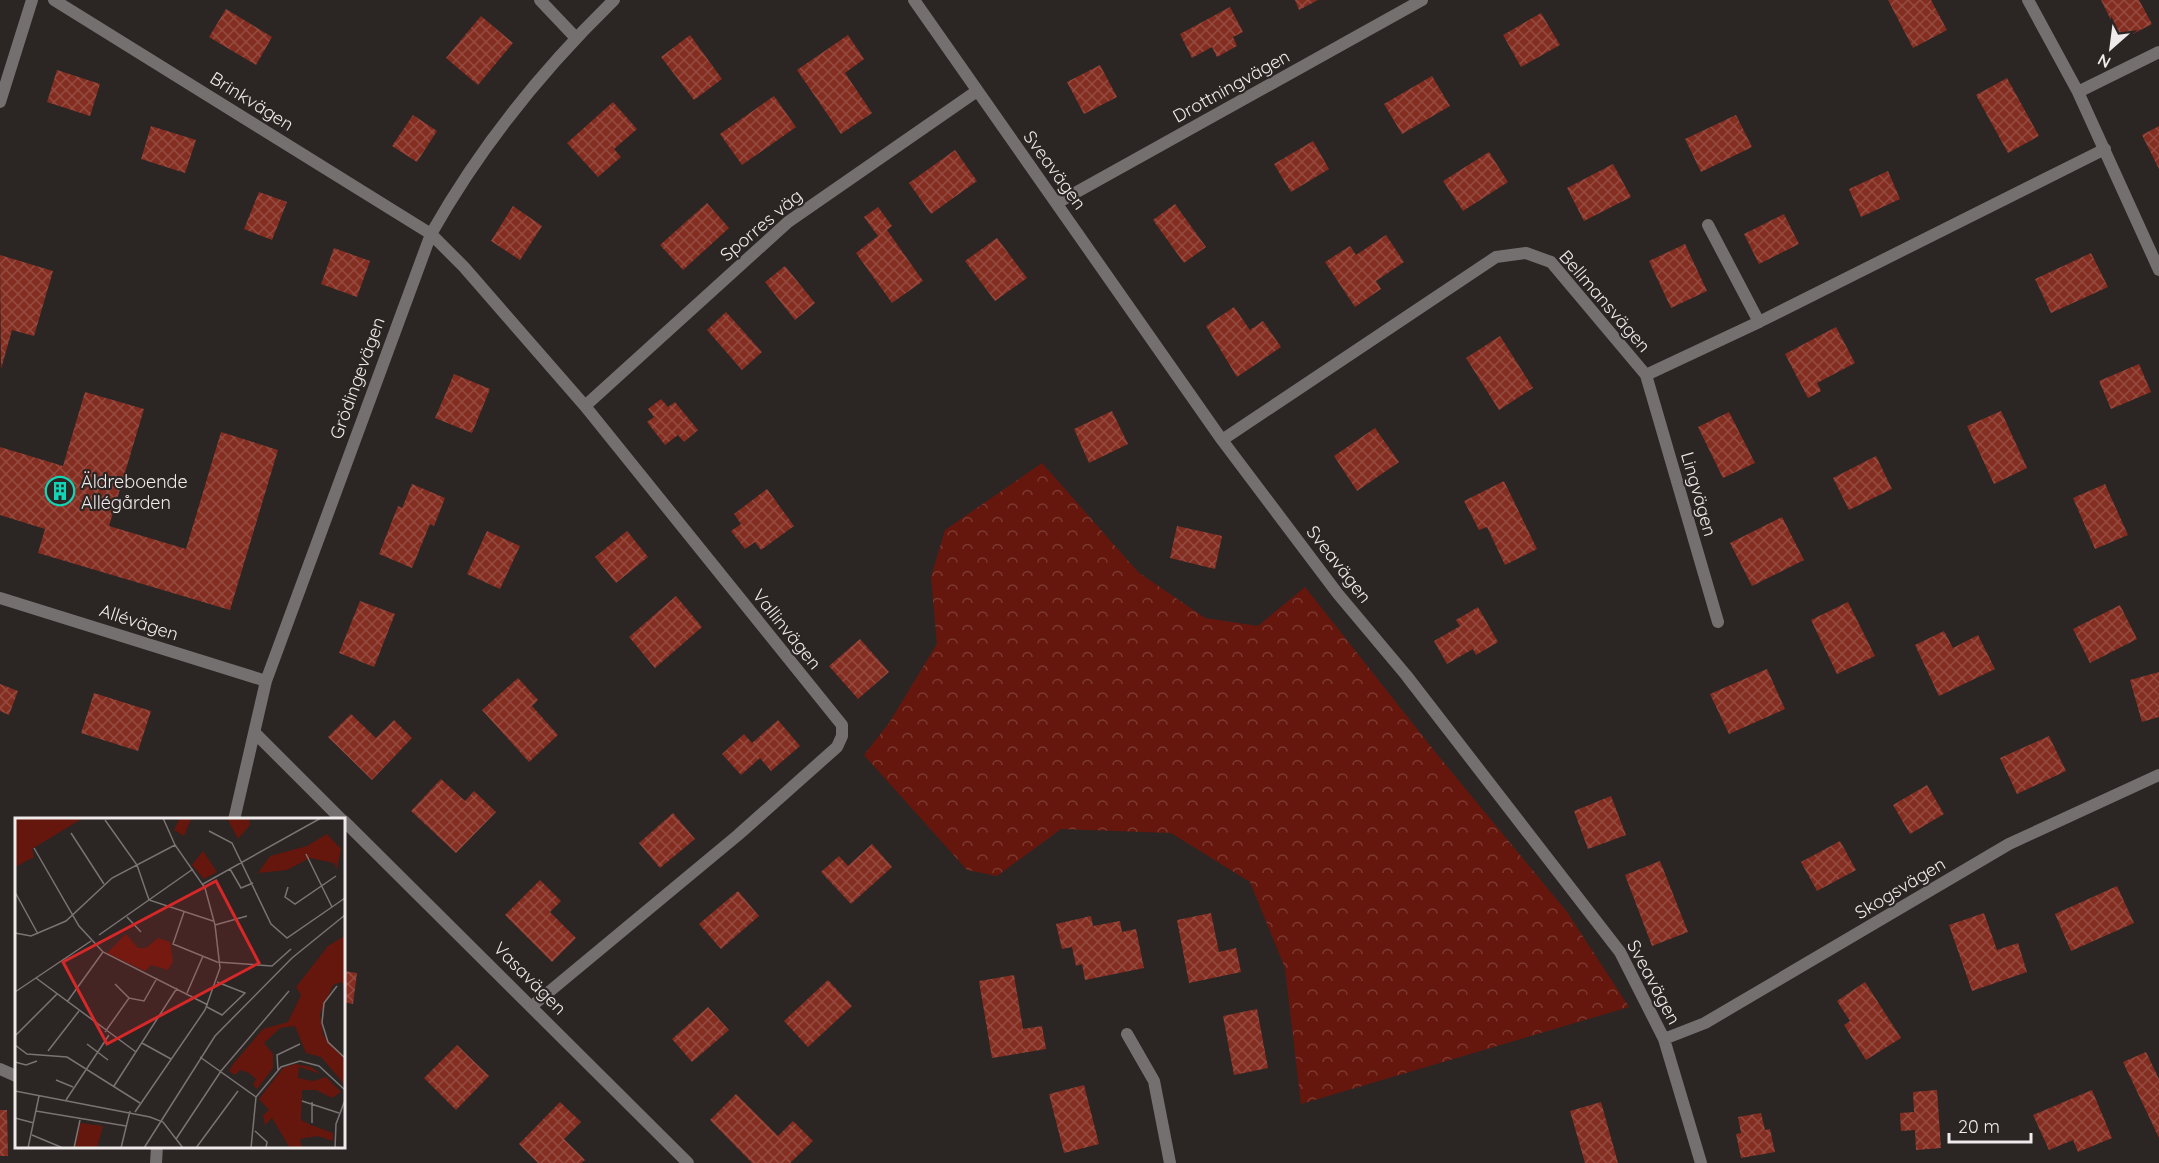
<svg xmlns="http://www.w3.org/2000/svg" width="2159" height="1163" viewBox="0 0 2159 1163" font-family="Quicksand,sans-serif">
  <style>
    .forest { fill: url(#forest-crowns) }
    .building { fill: url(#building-cross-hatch) }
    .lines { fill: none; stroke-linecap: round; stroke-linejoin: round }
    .lane { stroke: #747070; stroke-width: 12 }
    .street { stroke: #747070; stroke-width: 12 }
    .labels { text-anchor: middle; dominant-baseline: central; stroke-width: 4.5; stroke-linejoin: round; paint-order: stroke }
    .street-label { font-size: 18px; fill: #efebea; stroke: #2b2524 }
    .poi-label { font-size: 18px; fill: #efebea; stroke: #2b2524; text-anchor: start }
    .inset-road { fill: none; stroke: #797473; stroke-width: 1.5 }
    .view { fill: #d62828; fill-opacity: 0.15; stroke: #d62828; stroke-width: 3 }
    .inset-edge { fill: none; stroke: #efebea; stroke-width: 3 }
  </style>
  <defs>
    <pattern id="forest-crowns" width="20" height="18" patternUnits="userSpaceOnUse" patternTransform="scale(1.5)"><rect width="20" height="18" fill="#66170d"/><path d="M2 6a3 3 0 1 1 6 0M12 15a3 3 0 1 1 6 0" fill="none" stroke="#7c3930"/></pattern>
    <pattern id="building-cross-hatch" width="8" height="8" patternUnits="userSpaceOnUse" patternTransform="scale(1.5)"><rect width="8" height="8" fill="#842d21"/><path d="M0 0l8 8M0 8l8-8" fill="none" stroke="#964c41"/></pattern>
  </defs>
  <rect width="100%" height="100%" fill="#2b2524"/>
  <!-- forest -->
  <path class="forest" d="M1042 463 1138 572 1205 618 1258 626 1305 587 1436 753 1567 912 1629 1007 1301 1104 1285 968 1250 882 1171 833 1061 829 997 876 967 870 864 755 889 723 937 644 931 577 945 530Z"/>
  <!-- building -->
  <path class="building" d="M1295 0H1318L1299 10Z
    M1888 0H1931L1947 30 1913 48Z
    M2101 0H2139L2152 24 2121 40Z
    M1230 7 1243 32 1233 37 1237 46 1217 57 1212 47 1192 58 1180 34Z
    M226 9 272 37 256 65 209 37Z
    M1541 13 1560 45 1521 67 1503 35Z
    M481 16 513 43 478 85 446 58Z
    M690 35 722 79 694 100 661 57Z
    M848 35 864 59 845 73 872 113 841 134 797 70Z
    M1100 65 1117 97 1084 114 1067 82Z
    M57 70 100 84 90 116 47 102Z
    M1432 76 1450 106 1402 134 1384 104Z
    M2007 78 2039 136 2008 153 1976 95Z
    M774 96 796 127 742 165 720 134Z
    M613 102 637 129 614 149 621 157 598 177 567 143Z
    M413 115 437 131 417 162 392 146Z
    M1736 115 1752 147 1701 172 1685 139Z
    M151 126 196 140 185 173 141 159Z
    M2159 126V169L2142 135Z
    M1313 141 1329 169 1291 192 1274 164Z
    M955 150 977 181 931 214 909 183Z
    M1489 152 1508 182 1463 211 1443 181Z
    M1613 164 1631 197 1584 221 1567 188Z
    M1888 171 1900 199 1861 217 1849 189Z
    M259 192 287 202 272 240 244 229Z
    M707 203 729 228 683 270 660 245Z
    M1175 204 1206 247 1184 263 1153 220Z
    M513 206 542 226 520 260 491 241Z
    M878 207 892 226 887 230 923 281 892 303 856 253 878 236 864 217Z
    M1784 214 1799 244 1759 264 1744 234Z
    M1386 235 1404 262 1376 281 1381 289 1355 307 1325 262 1350 246 1356 255Z
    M997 238 1027 278 995 301 965 261Z
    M1685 244 1707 291 1671 308 1649 261Z
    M334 248 370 261 357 297 321 284Z
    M2091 253 2108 287 2051 313 2035 279Z
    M0 255 53 271 34 336 12 330 1 369Z
    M785 266 815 303 795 320 765 282Z
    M1234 307 1250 330 1263 321 1281 347 1237 377 1206 326Z
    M726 312 762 352 742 370 707 330Z
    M1836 327 1855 363 1817 383 1821 391 1808 398 1785 354Z
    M1500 336 1533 388 1499 410 1466 358Z
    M2139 364 2151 392 2111 409 2099 381Z
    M454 374 490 389 472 433 435 418Z
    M85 392 144 409 109 526 186 549 221 432 278 450 230 610 38 553 45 529 0 515V447L63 466Z
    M661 399 668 407 675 402 698 430 684 442 678 435 665 445 647 422 654 417 648 409Z
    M1112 411 1128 444 1089 463 1074 429Z
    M2001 411 2027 468 1994 484 1967 426Z
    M1729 412 1755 463 1723 478 1698 427Z
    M1375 428 1399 462 1357 491 1334 456Z
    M1876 456 1892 489 1849 510 1833 478Z
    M1504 481 1537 549 1505 565 1487 527 1479 530 1464 501Z
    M412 484 445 498 434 526 430 524 412 568 379 554 398 506 402 508Z
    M2105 484 2128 535 2095 549 2073 498Z
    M767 489 794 526 761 550 755 542 745 549 731 531 741 524 734 514Z
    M1782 517 1804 560 1752 586 1730 543Z
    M1177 526 1222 536 1215 569 1170 558Z
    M487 531 520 546 500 589 467 574Z
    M627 531 648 557 616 583 595 557Z
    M676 596 702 627 655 668 629 637Z
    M360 601 395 614 374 667 339 653Z
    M1848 602 1875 656 1837 674 1811 620Z
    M2120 605 2137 639 2090 663 2073 629Z
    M1478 607 1498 642 1476 655 1473 649 1447 664 1434 641 1460 626 1456 620Z
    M1944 631 1953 648 1978 635 1995 669 1939 696 1915 645Z
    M860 639 889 672 858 699 829 666Z
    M1767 669 1785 709 1729 734 1710 694Z
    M2159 672V717L2142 722 2130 680Z
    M518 678 538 700 532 706 558 735 529 762 482 710Z
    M0 684 18 691 9 715 0 711Z
    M94 693 151 711 138 751 81 733Z
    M351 714 376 738 394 720 412 738 372 780 328 737Z
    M778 720 800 746 771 771 760 758 741 775 722 754 744 734 752 743Z
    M2049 736 2066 771 2017 794 2000 758Z
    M441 779 465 801 474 791 496 812 456 853 411 811Z
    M1927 785 1944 814 1910 834 1893 805Z
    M1611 796 1626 835 1588 849 1574 811Z
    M673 813 695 839 660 868 639 843Z
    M1840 841 1856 870 1817 891 1801 862Z
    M872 844 892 867 851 904 821 872 839 856 848 866Z
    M1660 861 1688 932 1652 946 1625 875Z
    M540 880 561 901 550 912 576 938 552 962 505 915Z
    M2117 886 2134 923 2071 951 2055 914Z
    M738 891 759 916 721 949 699 924Z
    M1211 913 1219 952 1236 948 1241 972 1189 983 1177 920Z
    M1984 913 1997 950 2018 943 2027 972 1972 991 1949 925Z
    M1091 916 1093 926 1120 921 1122 932 1136 929 1144 968 1085 980 1082 964 1076 966 1072 947 1062 949 1056 924Z
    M344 971 357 973 353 1004 344 1002Z
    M1014 975 1023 1029 1042 1026 1046 1049 992 1058 979 981Z
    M828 980 852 1006 808 1047 784 1021Z
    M1865 982 1901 1038 1866 1060 1844 1025 1850 1021 1837 1001Z
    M708 1007 729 1030 692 1062 672 1039Z
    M1257 1009 1268 1068 1234 1075 1223 1016Z
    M457 1045 489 1076 456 1110 424 1078Z
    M2146 1052 2159 1079V1138L2123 1062Z
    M1084 1085 1099 1144 1064 1153 1049 1094Z
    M1937 1090 1941 1148 1916 1150 1915 1130 1901 1131 1900 1113 1914 1112 1913 1092Z
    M2092 1090 2112 1138 2078 1152 2073 1140 2049 1150 2033 1115Z
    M736 1094 778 1136 793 1121 813 1141 790 1163H752L710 1120Z
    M560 1102 581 1122 564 1139 585 1160 581 1163H538L519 1144Z
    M1601 1102 1618 1163H1585L1570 1111Z
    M0 1110H7L8 1156H0Z
    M1761 1113 1765 1130 1770 1129 1775 1152 1741 1158 1736 1134 1741 1133 1738 1117Z"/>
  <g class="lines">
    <!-- lane -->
    <path class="lane" d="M0 102 32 0
      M1708 225 1759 322
      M0 1069 16 1076"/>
    <!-- street -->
    <path class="street" d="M54 0 431 234 464 267 585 406 842 725V736L837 747 738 835 532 1006
      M540 0 576 38
      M914 0 1222 440 1338 594 1406 675 1620 952 1664 1039 1701 1163
      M2028 0 2078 92 2159 270
      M2078 92 2159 52
      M1057 203 1422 0
      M1646 375 1718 622
      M585 406 788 222 977 91
      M1222 440 1496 257 1526 253 1551 262 1646 375 1759 322 2105 149
      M0 598 266 681
      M256 734 342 820
      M234 820 266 681 431 234C480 147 542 70 614 0
      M344 821 688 1163
      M1127 1034 1154 1081 1170 1163
      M1664 1039 1705 1023 2009 844 2159 775
      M156 1163 157 1146"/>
  </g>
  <!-- icons -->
  <defs>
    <g id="building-ring" transform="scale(1.5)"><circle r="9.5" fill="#2b2524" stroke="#11d5b4" stroke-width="1.5"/><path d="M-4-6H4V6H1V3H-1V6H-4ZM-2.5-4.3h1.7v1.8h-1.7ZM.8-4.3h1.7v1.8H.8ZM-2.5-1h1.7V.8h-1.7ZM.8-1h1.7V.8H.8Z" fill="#11d5b4"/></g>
  </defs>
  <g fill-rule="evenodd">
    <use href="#building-ring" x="60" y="491"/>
  </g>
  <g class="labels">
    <!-- street labels -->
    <g class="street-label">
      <text transform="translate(1231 86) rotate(-29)">Drottningvägen</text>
      <text transform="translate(252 101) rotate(32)">Brinkvägen</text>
      <text transform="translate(1055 170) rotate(54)">Sveavägen</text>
      <text transform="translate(761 225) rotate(-40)">Sporres väg</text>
      <text transform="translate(1605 301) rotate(49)">Bellmansvägen</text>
      <text transform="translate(357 378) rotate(-70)">Grödingevägen</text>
      <text transform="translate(1699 494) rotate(74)">Lingvägen</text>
      <text transform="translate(1339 564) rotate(52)">Sveavägen</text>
      <text transform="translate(139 622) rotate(18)">Allévägen</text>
      <text transform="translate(787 629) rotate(51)">Vallinvägen</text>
      <text transform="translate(1900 888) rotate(-31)">Skogsvägen</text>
      <text transform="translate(530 978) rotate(45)">Vasavägen</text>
      <text transform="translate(1654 982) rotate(62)">Sveavägen</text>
    </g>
    <!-- poi labels -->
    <g class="poi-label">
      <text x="81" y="481">Äldreboende<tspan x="81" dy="21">Allégården</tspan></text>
    </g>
  </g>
  <!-- overview -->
  <g transform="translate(15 818)">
    <rect width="330" height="330" fill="#2b2524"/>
    <path d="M65 305 88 308 82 330H60ZM296 307 318 315V323L303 318 290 320Z" fill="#66170d"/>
    <path d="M0 0H68L17 31 19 39 0 49ZM212 0H234L235 7 223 21ZM312 16 326 31 322 51 319 45 295 40 272 52 243 55 255 38 292 28ZM188 33 202 54 189 61 177 47ZM111 116 123 130H131L143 120 155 124 158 143 153 152 136 147 130 153 92 135ZM330 118V169L326 164 318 167 305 196 308 217 330 242V267L306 239 291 235 280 208 265 210 249 225 258 236V250L242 271 238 267 241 261 234 255 225 252 220 257 214 253 218 246 248 211 273 204 286 177 281 169 313 128ZM280 246 296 249 306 256 284 249 283 260 298 263 311 259 326 274 317 280 301 272H287L286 302 296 307 290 320 285 321 287 330H275L257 300 250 307 248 297 254 292 244 281 268 250Z" fill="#66170d"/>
    <path d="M165 0 176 1 169 18 159 12Z" fill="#66170d"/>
    <path class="inset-road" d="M90 2 122 47 134 82 198 103M194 13 217 25 256 106 272 120 330 80M56 15 89 66M19 30 64 108 88 134 193 187M291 36 317 89M215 51 226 70 238 65M188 66 306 0M273 69 270 79 280 86 321 58M0 74 23 116M169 94 158 126 202 144 257 148 276 131M112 99 126 114M200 107 232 98M0 115 16 118 51 103 97 60 160 27M84 117 178 51M21 160 121 234M100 166 114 180M322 168 309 185 307 205 313 224 330 240M0 174 76 123M172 175 188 138M52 184 88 134M192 189 207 197 230 175 202 164M90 214 114 180 129 183 142 160M1 217 42 176M127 225 156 241M72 226 93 242M0 227 12 236 52 239 125 285M33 233 64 193M185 239 241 279M0 244 11 247 22 243M263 252 262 237 285 226M41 262 58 269M99 268 162 170M0 273 135 299 148 304 168 330M241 279 266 249 285 243 304 248 330 272M51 282 94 217M287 283 324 295M297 284V305M21 293 111 308M120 294 190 192 205 150 200 107 190 70 160 27 148 0M0 300 19 305M240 313 252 324 251 330M17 317 48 330M161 321 206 253 274 173M13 330 24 278M59 330 65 302M106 330 115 293M129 330 200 218 277 140 330 97M181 330 223 273M236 330 241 279M320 330 321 306 330 282"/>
    <path class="view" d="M201 63 244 145 92 226 48 144Z"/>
    <rect width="330" height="330" class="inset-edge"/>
  </g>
  <!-- north arrow -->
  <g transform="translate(2111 48) rotate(208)" stroke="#2b2524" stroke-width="4.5" paint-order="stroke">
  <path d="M0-4.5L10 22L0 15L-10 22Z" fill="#efebea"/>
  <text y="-9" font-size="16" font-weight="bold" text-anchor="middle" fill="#efebea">N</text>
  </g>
  <!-- scale -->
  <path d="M1949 1133v9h82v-9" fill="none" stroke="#efebea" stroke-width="3"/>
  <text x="1958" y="1133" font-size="18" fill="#efebea" stroke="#2b2524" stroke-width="4.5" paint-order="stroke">20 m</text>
</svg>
